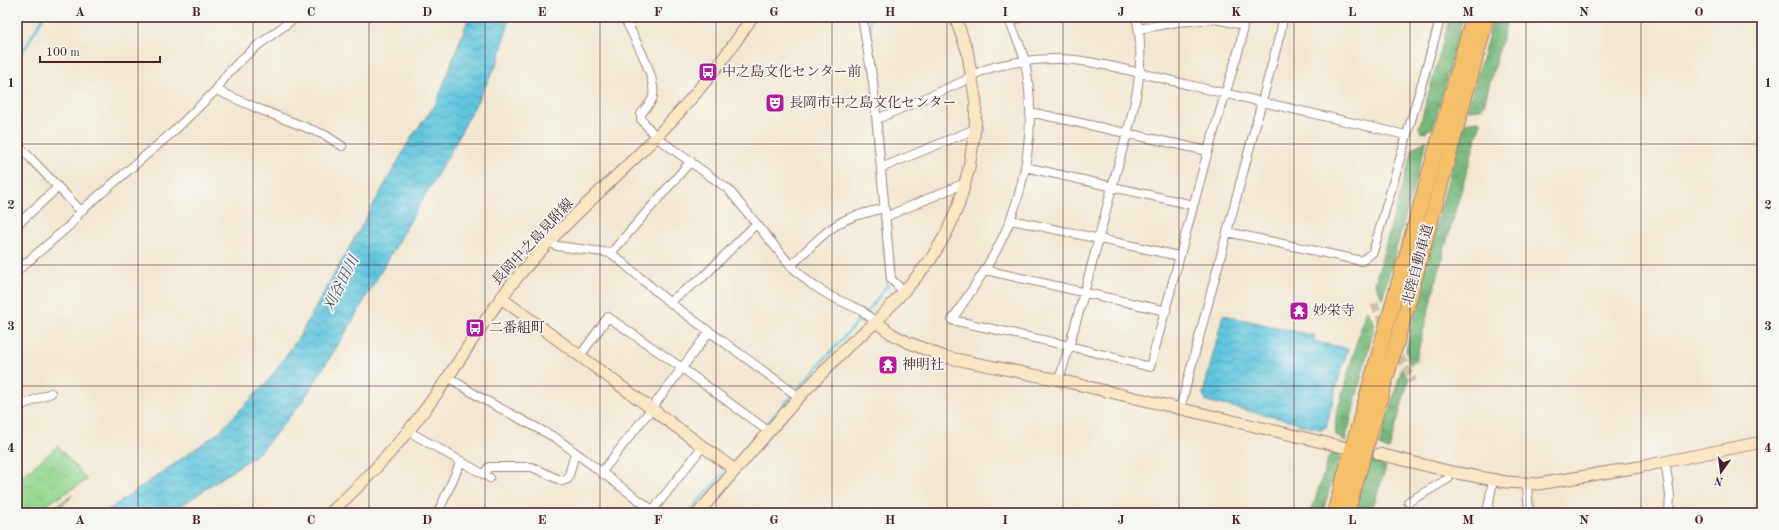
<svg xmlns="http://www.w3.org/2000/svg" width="1779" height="530" viewBox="0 0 1779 530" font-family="'Old Standard TT','Noto Serif JP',serif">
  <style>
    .grass { fill: url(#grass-tufts); stroke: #6f7c5e }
    .forest { fill: url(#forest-crowns); stroke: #606c53 }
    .water { fill: url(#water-waves); stroke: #557284 }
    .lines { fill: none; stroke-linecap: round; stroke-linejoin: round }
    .stream { stroke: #60c6de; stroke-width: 2.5 }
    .street-tunnel { stroke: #d0bfaf; stroke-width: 8; stroke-dasharray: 8 4; stroke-linecap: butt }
    .street-casing { stroke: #9e837e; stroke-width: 10 }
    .secondary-casing { stroke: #9e837e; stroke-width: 13 }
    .highway-casing { stroke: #9e837e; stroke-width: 16 }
    .street { stroke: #fff; stroke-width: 8 }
    .secondary { stroke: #fbe6c4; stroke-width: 11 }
    .highway { stroke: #f6c06b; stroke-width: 14 }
    .grid { fill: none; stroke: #4a1f2b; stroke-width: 1; stroke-opacity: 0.55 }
    .labels { text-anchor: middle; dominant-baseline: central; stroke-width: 3.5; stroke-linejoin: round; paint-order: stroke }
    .poi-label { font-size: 14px; fill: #4a1f2b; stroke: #f6f6f2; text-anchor: start }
    .street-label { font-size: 14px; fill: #4a1f2b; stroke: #f6f6f2 }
    .water-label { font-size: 15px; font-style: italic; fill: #515161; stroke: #f6f6f2 }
    .neatline { fill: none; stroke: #4a1f2b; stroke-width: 1.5 }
    .grid-label { font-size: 13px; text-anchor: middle; font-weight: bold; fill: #4a1f2b }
  </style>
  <defs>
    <pattern id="grass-tufts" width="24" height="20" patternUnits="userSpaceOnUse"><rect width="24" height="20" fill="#94d891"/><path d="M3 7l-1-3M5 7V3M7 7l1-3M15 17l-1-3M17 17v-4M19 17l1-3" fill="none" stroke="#81b97d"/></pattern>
    <pattern id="forest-crowns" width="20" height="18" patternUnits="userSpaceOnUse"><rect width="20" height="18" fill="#77b87b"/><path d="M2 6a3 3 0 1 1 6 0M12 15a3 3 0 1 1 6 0" fill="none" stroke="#649565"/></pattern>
    <pattern id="water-waves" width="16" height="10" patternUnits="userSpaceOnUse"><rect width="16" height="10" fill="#60c6de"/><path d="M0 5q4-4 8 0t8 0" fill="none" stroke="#51a0b4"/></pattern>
  </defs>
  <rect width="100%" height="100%" fill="#f6f6f2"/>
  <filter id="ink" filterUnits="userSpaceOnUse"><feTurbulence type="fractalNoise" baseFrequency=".025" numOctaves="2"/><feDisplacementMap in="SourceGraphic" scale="8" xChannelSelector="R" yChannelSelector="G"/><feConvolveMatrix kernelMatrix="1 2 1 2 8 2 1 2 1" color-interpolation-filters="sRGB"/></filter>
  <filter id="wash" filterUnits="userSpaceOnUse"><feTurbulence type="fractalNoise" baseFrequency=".012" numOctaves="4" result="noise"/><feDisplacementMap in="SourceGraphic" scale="16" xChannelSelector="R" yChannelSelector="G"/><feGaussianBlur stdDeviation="0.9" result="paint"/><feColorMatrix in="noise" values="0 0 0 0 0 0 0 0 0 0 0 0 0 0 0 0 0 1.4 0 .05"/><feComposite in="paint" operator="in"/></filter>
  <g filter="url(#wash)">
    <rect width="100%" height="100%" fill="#f1e7d0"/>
    <!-- grass -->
    <path class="grass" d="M58 446 87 480 32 513 25 510 17 513V481Z
      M73 495 55 513H45Z"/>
    <!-- forest -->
    <path class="forest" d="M1450 17H1463L1433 128 1422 133 1419 128Z
      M1494 17H1508L1484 104 1481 109 1467 110Z
      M1480 121V125L1445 247 1415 362 1410 365 1406 350 1427 259 1463 123Z
      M1427 140 1382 299 1375 283 1413 148Z
      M1367 310 1375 324 1345 442 1335 434 1336 416 1365 313Z
      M1402 368 1409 379 1389 450 1379 446Z
      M1334 451 1341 454 1322 513H1311L1329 456Z
      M1369 460H1374L1386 467 1371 513H1353Z"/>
    <!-- water -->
    <path class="water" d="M469 17H510L498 62 452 149 346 332 302 402 260 452 171 513H104L218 433 269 380 299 337 412 136 436 104Z
      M1223 315 1315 336 1314 341 1348 349 1337 384 1326 427H1323L1322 430 1297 424V422L1206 401 1203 394Z"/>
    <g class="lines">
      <!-- stream -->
      <path class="stream" d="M870 17 871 50
        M17 58 27 45 43 17
        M882 223 885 258
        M732 463 877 300 885 287H888L887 277
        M688 513 727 469"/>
    </g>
  </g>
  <g filter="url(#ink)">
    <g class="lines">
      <!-- street-tunnel -->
      <path class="street-tunnel" d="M1374 304 1386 328
        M1395 346 1413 381"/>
      <!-- street casing -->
      <g class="street-casing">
        <path id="street" d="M624 17C632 34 657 77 653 96 652 103 645 108 641 114V119L656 137 728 189 791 266 811 284 832 297 861 310 876 322
          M862 17 873 82 891 279 903 291
          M1008 17C1013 32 1022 47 1025 62 1037 121 1027 189 1000 243 987 270 968 295 952 320L1070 346 1150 367 1208 151 1241 42 1244 17
          M1010 22 1020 17
          M1139 29 1177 22 1216 19 1243 25
          M216 90 259 109 325 135 342 146
          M1030 112 1208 151
          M877 119 964 81C987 62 1045 57 1075 60 1114 65 1155 77 1193 86 1264 102 1335 118 1406 135
          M17 144 81 211
          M1025 167 1193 205
          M881 168 975 129
          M885 217 965 183
          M1011 220 1179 256
          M17 225 58 187
          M1227 232 1362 261 1373 252 1441 17
          M549 242 557 246 611 253 669 302 799 397
          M611 253 691 161
          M791 266C808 249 824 231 845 220 857 214 871 212 884 208
          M985 270 1166 311
          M17 271 70 225 81 211 174 131 216 90 228 73 239 62 257 46 296 17
          M669 302 703 277 756 224
          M580 356 608 317 682 368 768 431
          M448 377 481 398 556 438 656 513
          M1059 380C1078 319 1094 257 1110 195 1124 138 1151 76 1136 17
          M17 407 51 393
          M1180 409 1281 30 1283 17
          M408 431 490 478
          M1665 461 1670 495 1669 513
          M601 473 652 408 709 332
          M484 474 489 467H532L562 481 568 479 575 453
          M1527 483 1529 513
          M1408 502 1448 479 1452 472
          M653 510 703 446
          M438 513 461 461
          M1487 513 1493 480"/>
      </g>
      <!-- secondary casing -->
      <g class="secondary-casing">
        <path id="secondary" d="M501 298 735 470
          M876 322 892 334 907 342 945 357 1059 380 1343 447
          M1379 454 1452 472 1506 482 1538 484 1639 467 1762 442
          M330 513C369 478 404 439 435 396 461 360 483 320 511 285 554 231 608 186 656 137 692 100 724 61 752 17
          M698 513 799 397 850 344 876 322 914 280 931 259 947 232 959 204 969 168 975 129 976 103 967 50 955 17"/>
      </g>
      <!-- highway casing -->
      <g class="highway-casing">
        <path id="highway" d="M1334 513 1473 17
          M1347 513 1409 300 1487 17"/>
      </g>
      <!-- street -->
      <use href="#street" class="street"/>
      <!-- secondary -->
      <use href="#secondary" class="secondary"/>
      <!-- highway -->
      <use href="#highway" class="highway"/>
    </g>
  </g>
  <!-- grid -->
  <path class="grid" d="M138 17V513M253 17V513M369 17V513M485 17V513M600 17V513M716 17V513M832 17V513M947 17V513M1063 17V513M1179 17V513M1294 17V513M1410 17V513M1526 17V513M1641 17V513M17 144H1762M17 265H1762M17 386H1762"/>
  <!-- icons -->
  <defs>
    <g id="bus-square" transform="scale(1)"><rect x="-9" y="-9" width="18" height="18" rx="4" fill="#b5179e" stroke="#f6f6f2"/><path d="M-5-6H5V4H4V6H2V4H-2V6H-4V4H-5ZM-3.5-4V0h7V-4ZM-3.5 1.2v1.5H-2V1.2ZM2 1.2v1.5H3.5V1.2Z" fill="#fff"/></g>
    <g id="theatre-square" transform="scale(1)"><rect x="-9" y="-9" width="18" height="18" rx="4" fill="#b5179e" stroke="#f6f6f2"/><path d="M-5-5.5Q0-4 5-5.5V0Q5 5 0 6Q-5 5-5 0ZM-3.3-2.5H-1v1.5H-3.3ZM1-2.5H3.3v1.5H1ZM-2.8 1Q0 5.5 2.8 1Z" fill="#fff"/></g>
    <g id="temple-square" transform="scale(1)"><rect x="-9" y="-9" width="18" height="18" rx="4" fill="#b5179e" stroke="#f6f6f2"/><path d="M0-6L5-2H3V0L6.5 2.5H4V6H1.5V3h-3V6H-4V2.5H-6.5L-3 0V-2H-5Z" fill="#fff"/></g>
  </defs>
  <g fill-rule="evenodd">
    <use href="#bus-square" x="708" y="72"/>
    <use href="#theatre-square" x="775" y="103"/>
    <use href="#temple-square" x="1299" y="311"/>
    <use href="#bus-square" x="475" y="328"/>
    <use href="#temple-square" x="888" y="365"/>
  </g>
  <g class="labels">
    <!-- poi labels -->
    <g class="poi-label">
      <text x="722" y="72">中之島文化センター前</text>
      <text x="789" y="103">長岡市中之島文化センター</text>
      <text x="1313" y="311">妙栄寺</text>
      <text x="489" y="328">二番組町</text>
      <text x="902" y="365">神明社</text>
    </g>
    <!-- street labels -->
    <g class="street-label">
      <text transform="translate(533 242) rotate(-47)">長岡中之島見附線</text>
      <text transform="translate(1418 265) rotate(-75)">北陸自動車道</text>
    </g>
    <!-- water labels -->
    <g class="water-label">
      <text transform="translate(342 284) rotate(-63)">刈谷田川</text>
    </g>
  </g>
  <!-- margin -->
  <rect width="1779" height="530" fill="none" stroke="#f6f6f2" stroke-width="44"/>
  <!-- north arrow -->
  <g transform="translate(1721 472) rotate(194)" stroke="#f6f6f2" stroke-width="3" paint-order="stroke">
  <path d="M0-3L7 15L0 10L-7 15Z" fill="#4a1f2b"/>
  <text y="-6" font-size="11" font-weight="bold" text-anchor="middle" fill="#4a1f2b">N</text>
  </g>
  <!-- scale -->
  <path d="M40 56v6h120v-6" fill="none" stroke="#4a1f2b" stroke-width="2"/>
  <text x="46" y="56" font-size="12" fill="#4a1f2b" stroke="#f6f6f2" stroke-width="3" paint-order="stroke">100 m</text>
  <rect x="22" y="22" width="1735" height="486" class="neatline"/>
  <g class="grid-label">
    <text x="80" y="16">A</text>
    <text x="196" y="16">B</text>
    <text x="311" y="16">C</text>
    <text x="427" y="16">D</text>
    <text x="542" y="16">E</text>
    <text x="658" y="16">F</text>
    <text x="774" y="16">G</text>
    <text x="890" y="16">H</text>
    <text x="1005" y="16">I</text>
    <text x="1121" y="16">J</text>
    <text x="1236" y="16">K</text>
    <text x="1352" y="16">L</text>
    <text x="1468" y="16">M</text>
    <text x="1584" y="16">N</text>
    <text x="1699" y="16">O</text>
    <text x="11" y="87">1</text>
    <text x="1768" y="87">1</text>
    <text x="11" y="209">2</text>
    <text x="1768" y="209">2</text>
    <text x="11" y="330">3</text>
    <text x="1768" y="330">3</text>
    <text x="11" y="452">4</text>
    <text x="1768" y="452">4</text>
    <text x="80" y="524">A</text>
    <text x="196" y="524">B</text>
    <text x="311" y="524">C</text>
    <text x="427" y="524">D</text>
    <text x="542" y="524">E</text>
    <text x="658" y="524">F</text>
    <text x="774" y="524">G</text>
    <text x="890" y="524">H</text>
    <text x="1005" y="524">I</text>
    <text x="1121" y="524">J</text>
    <text x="1236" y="524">K</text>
    <text x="1352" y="524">L</text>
    <text x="1468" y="524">M</text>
    <text x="1584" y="524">N</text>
    <text x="1699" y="524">O</text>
  </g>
</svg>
